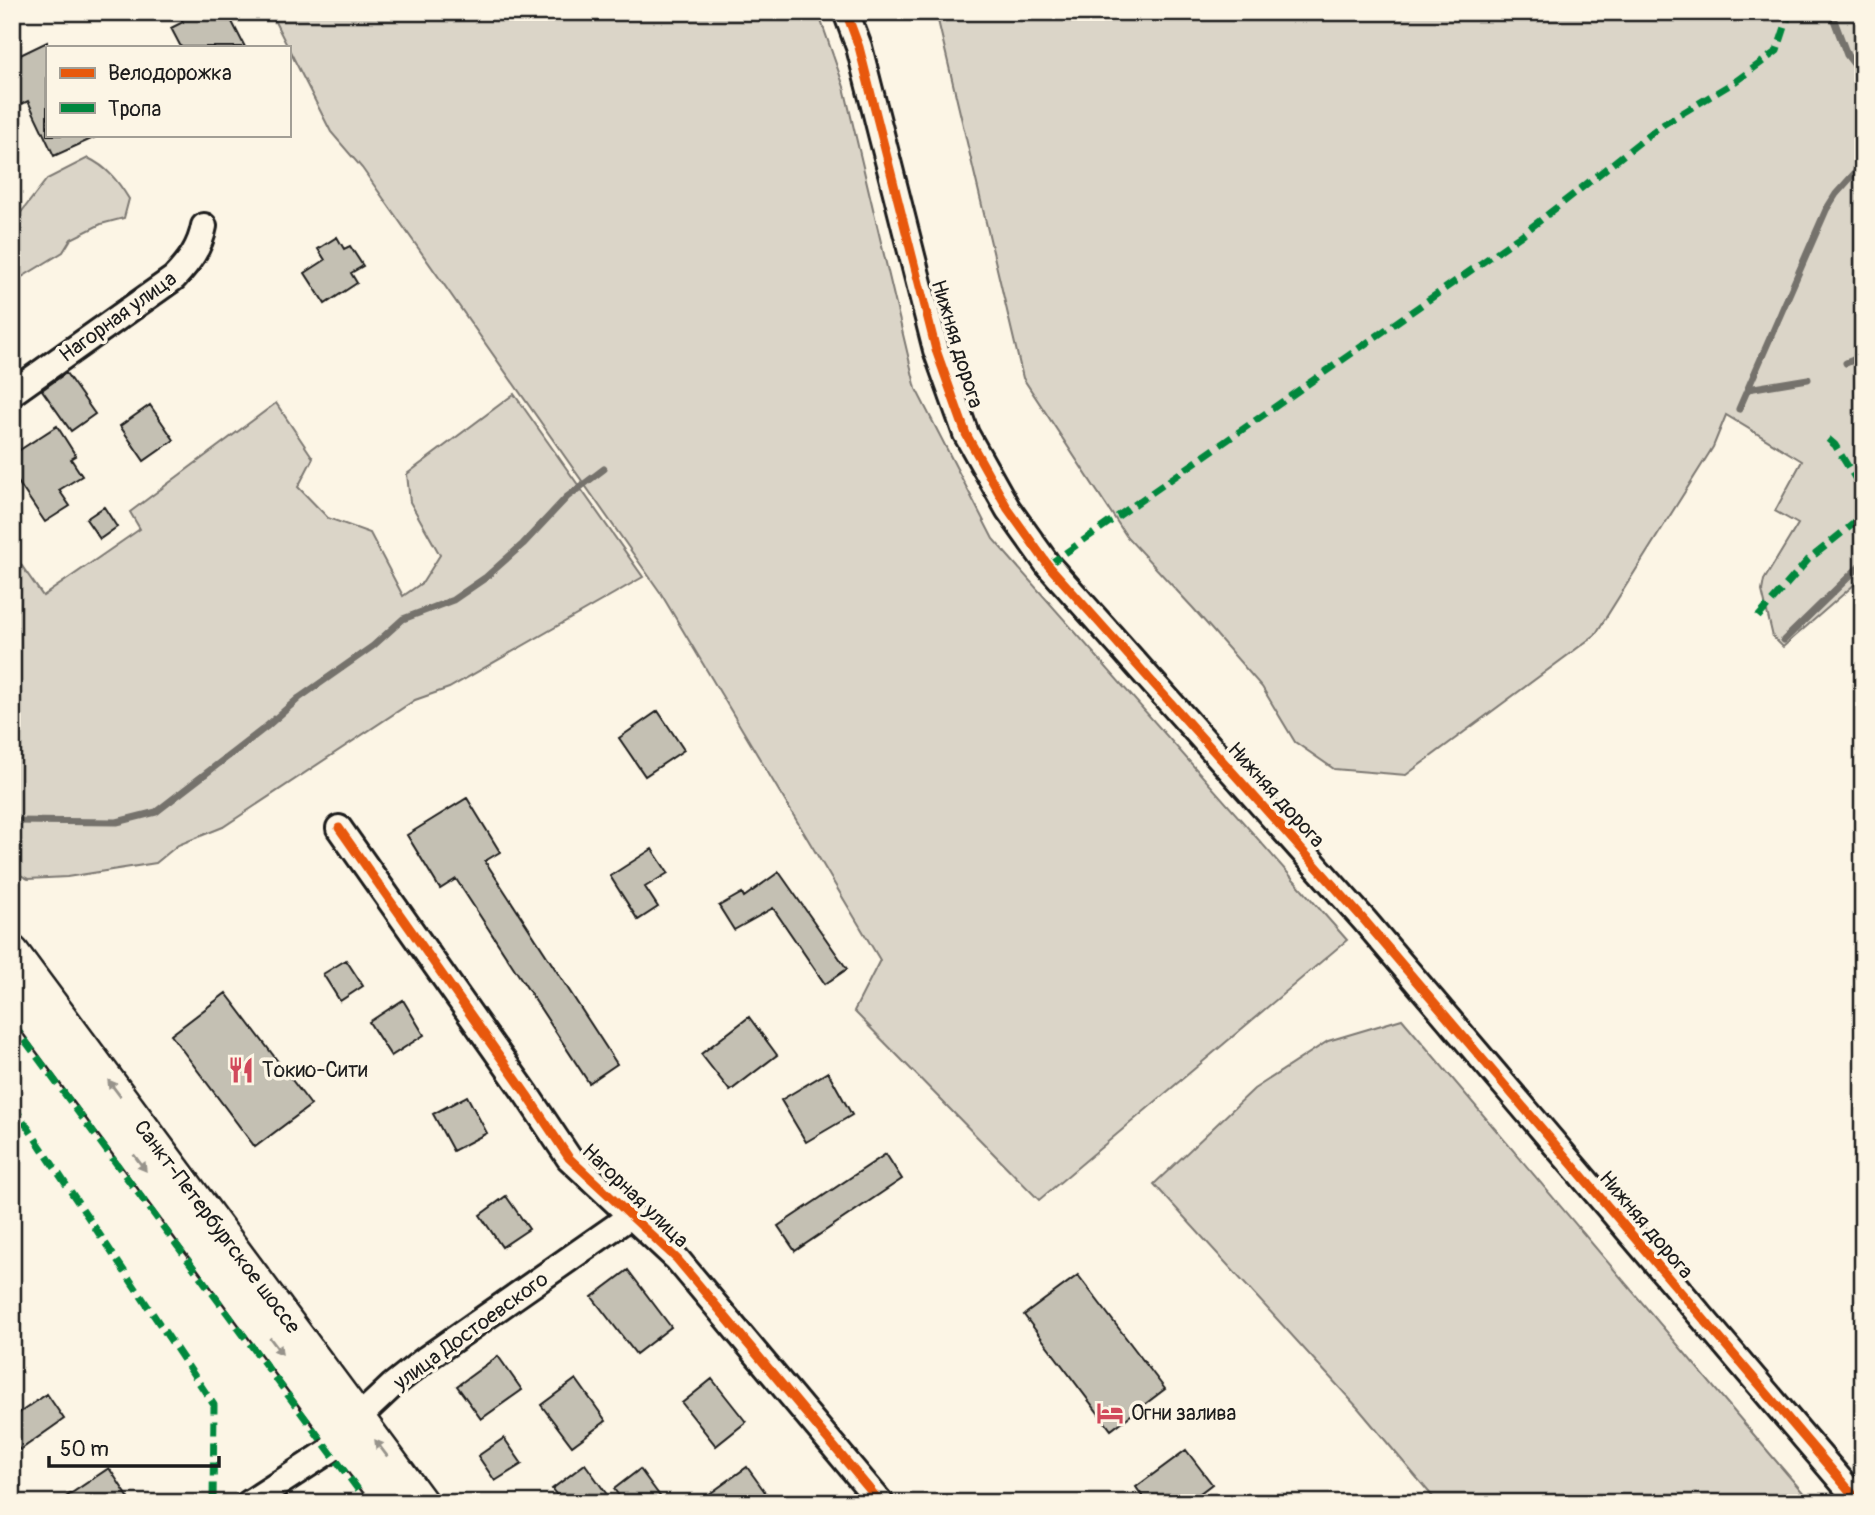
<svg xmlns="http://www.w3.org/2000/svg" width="1875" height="1515" viewBox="0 0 1875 1515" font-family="Pangolin,sans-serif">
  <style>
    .green { fill: #dbd5c8; stroke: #7c7872; stroke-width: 2 }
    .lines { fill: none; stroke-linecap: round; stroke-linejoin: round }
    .stream { stroke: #75726c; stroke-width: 7 }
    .building { fill: #c4c0b3; stroke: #1c1c1c; stroke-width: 2 }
    .minor-casing { stroke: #1c1c1c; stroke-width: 30 }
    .major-casing { stroke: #1c1c1c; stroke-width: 37 }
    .minor { stroke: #fcf5e5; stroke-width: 24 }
    .major { stroke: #fcf5e5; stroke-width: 32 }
    .quiet { stroke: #00873e; stroke-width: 7; stroke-dasharray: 14 7; stroke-linecap: butt }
    .cycleway-casing { stroke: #fcf5e5; stroke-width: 13 }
    .cycleway { stroke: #e8590c; stroke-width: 9 }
    .oneway { fill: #97938b }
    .labels { text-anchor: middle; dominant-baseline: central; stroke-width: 7; stroke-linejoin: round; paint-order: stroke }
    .street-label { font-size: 21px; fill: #1c1c1c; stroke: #fcf5e5 }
    .poi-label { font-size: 21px; fill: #1c1c1c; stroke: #fcf5e5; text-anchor: start }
  </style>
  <rect width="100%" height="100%" fill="#fcf5e5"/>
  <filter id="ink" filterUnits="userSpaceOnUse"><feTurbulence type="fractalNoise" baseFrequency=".0143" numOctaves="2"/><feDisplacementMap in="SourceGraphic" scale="14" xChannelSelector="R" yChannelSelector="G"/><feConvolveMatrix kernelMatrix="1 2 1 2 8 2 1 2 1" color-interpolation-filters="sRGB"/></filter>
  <g filter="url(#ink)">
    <!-- green -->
    <path class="green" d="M270 12H818L844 87 916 389 993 539 1347 940 1039 1200 854 1011 880 960 660 592 362 168 331 132Z
      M936 12H1863V577L1783 647 1773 637 1762 591 1764 580 1798 524 1775 511 1802 461 1726 415 1713 447 1595 635 1406 775 1334 769 1295 742 1262 687 1193 608 1127 537 1023 378Z
      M88 158C107 167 118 181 129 199L124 218 101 224 71 239 63 252 12 283V224L47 179Z
      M514 394 643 577 449 688 415 700 223 827 178 845 156 863 67 877 28 879 12 871V552L43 596 140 529 130 512 276 403 313 458 298 487 328 518 370 533 403 596 423 582 440 555 410 502 407 474Z
      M1402 1019 1782 1468 1812 1503H1438L1358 1408 1154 1184 1254 1089 1328 1041Z"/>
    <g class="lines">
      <!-- stream -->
      <path class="stream" d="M1831 12 1847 55 1863 76
        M1846 363 1863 356
        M1748 389 1808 379
        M1739 409 1826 210 1836 194 1863 164
        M1784 640 1863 563
        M12 821 117 822 156 812 266 727 299 698 373 646 403 619 453 600 485 578 523 544 567 497 604 469"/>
    </g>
    <!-- building -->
    <path class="building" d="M178 12H227L245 47H181L171 28 183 22Z
      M47 42V135H100L54 156 28 101 12 109V59Z
      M337 237 344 249 350 246 363 266 351 273 357 283 325 304 305 273 325 260 318 249Z
      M66 373 95 414 71 431 42 390Z
      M150 405 174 440 144 461 120 426Z
      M57 426 76 456 71 459 82 476 59 490 70 506 45 522 12 473V455Z
      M104 507 117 527 100 539 86 519Z
      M658 711 684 750 645 776 619 738Z
      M467 798 500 852 485 861 617 1064 589 1083 456 879 440 889 407 835Z
      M652 849 668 873 645 887 658 907 638 920 610 876Z
      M779 872 847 969 825 984 773 908 734 930 719 906 742 893 744 897Z
      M346 960 363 986 340 1001 323 974Z
      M226 993 311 1105 255 1147 171 1035Z
      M403 1000 424 1035 391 1056 369 1022Z
      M749 1017 777 1055 730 1091 701 1054Z
      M828 1072 852 1115 806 1142 781 1100Z
      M467 1096 487 1133 453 1151 433 1114Z
      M886 1154 902 1179 795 1251 778 1226Z
      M506 1196 529 1229 502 1247 480 1215Z
      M628 1270 671 1327 636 1354 592 1297Z
      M1078 1275 1165 1389 1111 1430 1024 1315Z
      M498 1356 522 1390 481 1419 457 1386Z
      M576 1379 606 1421 572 1446 541 1405Z
      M712 1379 746 1422 716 1446 682 1403Z
      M47 1394 64 1419 20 1450 12 1439V1418Z
      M504 1438 522 1464 495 1481 478 1456Z
      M1186 1450 1212 1484 1187 1503H1147L1136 1487Z
      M585 1464 613 1503H563L552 1489Z
      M747 1467 773 1503H697Z
      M109 1468 132 1503H57Z
      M640 1469 665 1503H624L614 1489Z"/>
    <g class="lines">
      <!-- minor casing -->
      <g class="minor-casing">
        <path id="minor" d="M846 12 859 47 936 350 966 434 1008 509 1048 565 1365 921 1860 1503
          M12 393 174 278C189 262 200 248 204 226
          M339 828 527 1095 569 1158 677 1259 881 1503
          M249 1503 329 1451 341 1434 393 1385 427 1358 632 1215"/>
      </g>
      <!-- major casing -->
      <g class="major-casing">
        <path id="major" d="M12 952 421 1503
          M12 990 392 1503"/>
      </g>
      <!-- minor -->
      <use href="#minor" class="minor"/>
      <!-- major -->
      <use href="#major" class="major"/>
      <!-- quiet -->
      <path class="quiet" d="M1828 439 1835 445 1863 491
        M1048 565 1519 237 1659 127 1736 81 1777 51 1790 12
        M1758 617 1808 560 1853 524 1863 514
        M12 1023 368 1503
        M12 1104 214 1405 213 1503"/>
      <!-- cycleway casing -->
      <g class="cycleway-casing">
        <path id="cycleway" d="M846 12 859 47 936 350 966 434 1008 509 1048 565 1365 921 1860 1503
          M339 828 527 1095 569 1158 677 1259 881 1503"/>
      </g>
      <!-- cycleway -->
      <use href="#cycleway" class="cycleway"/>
    </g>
    <!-- one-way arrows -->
    <defs><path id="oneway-solid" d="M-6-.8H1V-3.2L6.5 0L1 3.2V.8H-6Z" transform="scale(1.75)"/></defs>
    <g class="oneway">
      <use href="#oneway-solid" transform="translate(114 1088) rotate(-127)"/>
      <use href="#oneway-solid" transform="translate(140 1163) rotate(53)"/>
      <use href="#oneway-solid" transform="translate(276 1346) rotate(53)"/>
      <use href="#oneway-solid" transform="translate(381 1448) rotate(-127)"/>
    </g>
  </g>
  <!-- icons -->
  <defs>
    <g id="restaurant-bare" transform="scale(2.1)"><path d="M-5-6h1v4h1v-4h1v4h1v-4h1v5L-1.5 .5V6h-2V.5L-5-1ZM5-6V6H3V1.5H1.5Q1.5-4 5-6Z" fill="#d1495b" stroke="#fcf5e5" stroke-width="2.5" paint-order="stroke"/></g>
    <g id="hotel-bare" transform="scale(2.1)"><path d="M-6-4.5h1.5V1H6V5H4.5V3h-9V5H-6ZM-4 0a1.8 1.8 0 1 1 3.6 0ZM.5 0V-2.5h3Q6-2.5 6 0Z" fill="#d1495b" stroke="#fcf5e5" stroke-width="2.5" paint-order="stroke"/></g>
  </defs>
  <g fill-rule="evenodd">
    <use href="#restaurant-bare" x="241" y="1070"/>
    <use href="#hotel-bare" x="1110" y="1413"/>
  </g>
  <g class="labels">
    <!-- street labels -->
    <g class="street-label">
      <text transform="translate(118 317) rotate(-36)">Нагорная улица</text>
      <text transform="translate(957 344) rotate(73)">Нижняя дорога</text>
      <text transform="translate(1276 795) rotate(48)">Нижняя дорога</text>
      <text transform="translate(635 1196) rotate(44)">Нагорная улица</text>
      <text transform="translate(1646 1225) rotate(50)">Нижняя дорога</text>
      <text transform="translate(217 1227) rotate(53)">Санкт-Петербургское шоссе</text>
      <text transform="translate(471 1331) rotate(-36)">улица Достоевского</text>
    </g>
    <!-- poi labels -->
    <g class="poi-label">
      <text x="262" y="1070">Токио-Сити</text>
      <text x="1131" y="1413">Огни залива</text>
    </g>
  </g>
  <!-- margin -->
  <rect width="1875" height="1515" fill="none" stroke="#fcf5e5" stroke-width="42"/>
  <rect x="21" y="21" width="1833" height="1473" fill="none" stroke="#1c1c1c" stroke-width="2.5" filter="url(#ink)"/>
  <!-- legend -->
  <rect x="46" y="46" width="245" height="91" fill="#fcf5e5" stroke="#a29e95" stroke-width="2"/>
  <rect x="60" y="68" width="35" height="10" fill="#e8590c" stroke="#a29e95" stroke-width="2"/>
  <text x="108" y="80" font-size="21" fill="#1c1c1c">Велодорожка</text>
  <rect x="60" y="103" width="35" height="10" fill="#00873e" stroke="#a29e95" stroke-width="2"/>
  <text x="108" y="116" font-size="21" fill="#1c1c1c">Тропа</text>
  <!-- scale -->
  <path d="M49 1456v10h170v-10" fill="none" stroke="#1c1c1c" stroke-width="3.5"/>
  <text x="60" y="1456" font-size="21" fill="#1c1c1c" stroke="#fcf5e5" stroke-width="5" paint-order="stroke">50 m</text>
</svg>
